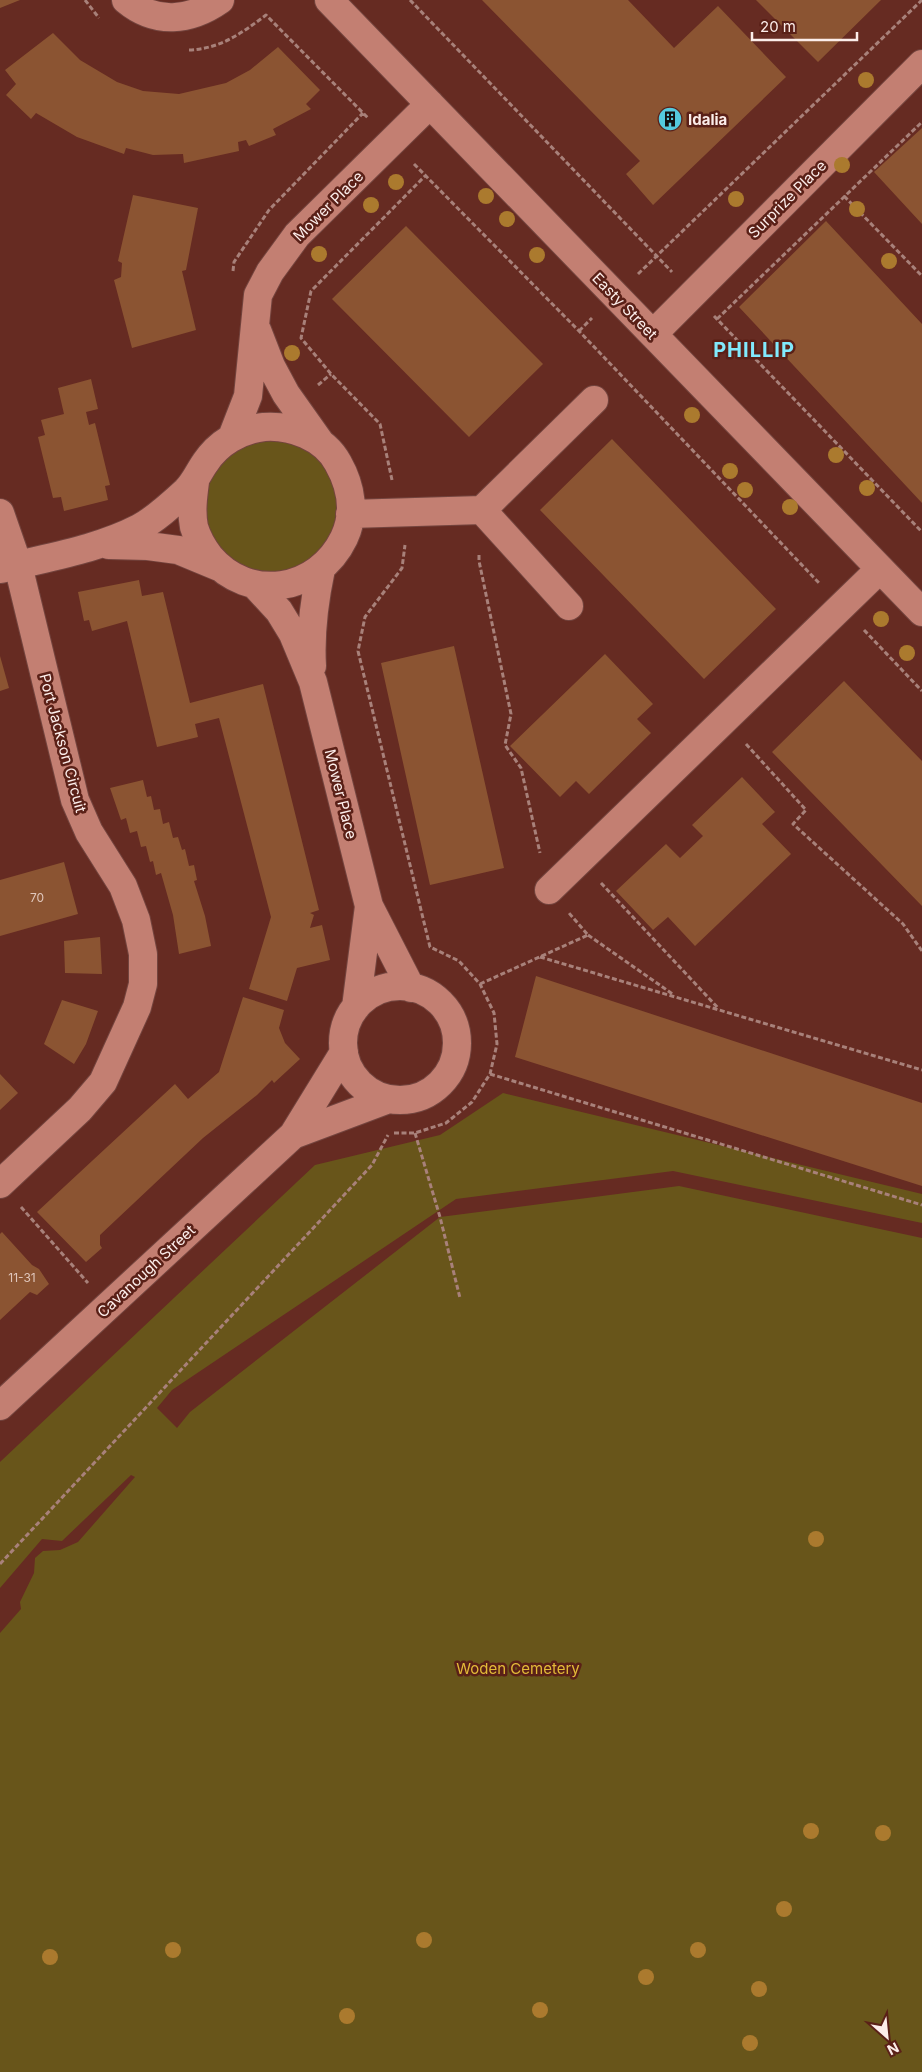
<svg xmlns="http://www.w3.org/2000/svg" width="922" height="2072" viewBox="0 0 922 2072" font-family="Inter,sans-serif">
  <style>
    .green { fill: #68551a }
    .building { fill: #8b5432 }
    .lines { fill: none; stroke-linecap: round; stroke-linejoin: round }
    .minor-casing { stroke: #73443e; stroke-width: 30 }
    .path { stroke: #a8817a; stroke-width: 3; stroke-dasharray: 5 2.5; stroke-linecap: butt }
    .minor { stroke: #c37f72; stroke-width: 28 }
    .tree { fill: #ab7a2e }
    .labels { text-anchor: middle; dominant-baseline: central; stroke-width: 5; stroke-linejoin: round; paint-order: stroke }
    .number-label { font-size: 12px; fill: #e0c7bc }
    .poi-label { font-size: 15px; font-weight: bold; fill: #fcedea; stroke: #5a2017; text-anchor: start }
    .street-label { font-size: 15px; fill: #fcedea; stroke: #5a2017 }
    .park-label { font-size: 15px; fill: #e3bb38; stroke: #5a2017 }
    .district-label { font-size: 20px; font-weight: bold; letter-spacing: 1px; fill: #81e9fc; stroke: #5a2017 }
  </style>
  <rect width="100%" height="100%" fill="#662b22"/>
  <!-- green -->
  <path class="green" d="M286 437 313 449 331 469 340 493V523L328 549 286 578 221 563 196 502 200 484 233 444Z
    M503 1093 922 1194V1223L673 1171 456 1199 172 1390 157 1408 177 1428 190 1412 440 1217 679 1186 922 1238V2072H0V1633L21 1609 20 1602 34 1573 35 1558 43 1551 60 1550 78 1542 135 1477 131 1475 62 1541 42 1539 0 1588V1462L315 1165 440 1135Z"/>
  <!-- building -->
  <path class="building" d="M0 0H20L0 8Z
    M482 0H628L674 48 718 6 786 77 653 205 626 174 640 161Z
    M756 0H881L818 62Z
    M53 33 80 60 117 82 143 91 179 94 226 83 250 70 278 47 320 90 306 104 311 109 273 129 276 135 249 146 246 140 238 142 239 151 184 163 183 154 153 155 126 148 124 154 77 137 36 113 31 119 6 95 16 84 5 70Z
    M922 128V224L874 172Z
    M133 195 198 208 186 270 182 271 196 330 132 348 114 280 121 277 122 263 118 261Z
    M826 221 922 324V503L739 307Z
    M406 226 543 364 469 437 332 299Z
    M91 379 98 409 86 412 89 425 95 423 110 485 105 486 108 500 64 511 61 497 53 498 38 437 45 435 41 420 64 414 58 388Z
    M612 439 776 609 704 679 540 510Z
    M139 580 142 596 163 592 190 703 263 684 319 910 310 913 314 915 310 928 322 925 330 960 297 968 287 1001 249 989 271 917 219 718 195 724 198 737 157 747 127 621 92 631 89 620 84 621 78 592Z
    M454 646 504 868 430 885 381 663Z
    M605 654 653 704 637 719 651 733 589 794 576 781 560 797 510 746Z
    M0 656 9 688 0 691Z
    M844 681 922 761V906L772 752Z
    M742 777 775 812 762 824 791 854 695 946 668 917 653 930 616 891 666 844 680 858 703 836 692 825Z
    M143 780 147 797 151 796 154 810 160 809 163 824 169 822 173 838 178 837 182 850 185 849 189 866 194 865 197 880 194 881 205 916 211 946 179 954 173 915 161 873 156 875 153 861 150 862 146 846 141 847 137 831 130 833 126 818 121 820 110 788Z
    M64 862 78 914 0 936V880Z
    M100 937 102 974 65 973 64 941Z
    M536 976 922 1103V1186L515 1057Z
    M243 997 284 1010 279 1028 285 1043 300 1059 274 1083 272 1080 257 1095 203 1138 100 1235V1245L102 1248 86 1262 37 1212 175 1084 188 1099 219 1072Z
    M62 1000 98 1011 86 1044 74 1064 44 1044Z
    M0 1074 18 1093 0 1110Z
    M2 1232 32 1265 39 1269 49 1284 37 1295 30 1292 0 1320V1234Z"/>
  <g class="lines">
    <!-- minor casing -->
    <g class="minor-casing">
      <path id="minor" d="M126 0C156 25 190 21 220 0
        M329 0 922 612
        M257 330 271 366 286 394 320 442
        M653 334 922 64
        M232 437 248 396 258 295 270 272 297 235 430 104
        M482 510 594 400
        M0 513 18 565 75 800 89 832 123 886 136 920 143 954V984L137 1007 103 1082 80 1109 0 1184
        M350 514 482 510 569 606
        M109 545 148 546 178 550 219 567
        M1 569C48 557 96 550 139 528 156 519 172 504 186 491 195 482 198 473 205 463 218 443 240 430 264 427 291 425 324 437 338 463 351 486 356 513 344 538 318 592 249 603 210 557 203 548 197 537 194 527 191 512 193 497 195 482
        M255 585 279 611 293 634 313 682 369 906 411 988
        M312 666C310 632 314 602 321 569
        M549 890 880 569
        M343 1043a57 57 0 1 1 114 0a57 57 0 1 1-114 0Z
        M356 1007 369 906
        M293 1135 389 1099
        M0 1406 293 1135 344 1052"/>
    </g>
    <!-- path -->
    <path class="path" d="M85 0 99 18
      M410 0 672 272
      M189 50C220 49 242 33 266 15L369 119
      M414 164 579 331 820 584
      M844 196 922 276
      M233 271 234 262 269 210 363 113
      M638 274 922 0
      M714 316 922 532
      M717 319 922 122
      M579 331 592 318
      M318 385 331 374
      M392 480 380 424 331 374 301 338 311 291 425 176
      M479 555V561L511 714 505 745 521 768 540 853
      M864 630 922 691
      M746 744 806 810 793 824 903 924 922 951
      M601 883 719 1009
      M588 935 674 995
      M540 957 922 1070
      M480 984 588 935 569 913
      M490 1074 922 1205
      M394 1133H415L446 1123 472 1102 490 1074 497 1044 494 1013 480 984 459 961 430 947 358 651 365 617 402 568 405 545
      M415 1133 440 1217 460 1298
      M21 1207 88 1283
      M0 1564 372 1165 388 1135"/>
    <!-- minor -->
    <use href="#minor" class="minor"/>
  </g>
  <!-- trees -->
  <g class="tree">
    <circle cx="866" cy="80" r="8"/>
    <circle cx="842" cy="165" r="8"/>
    <circle cx="396" cy="182" r="8"/>
    <circle cx="486" cy="196" r="8"/>
    <circle cx="736" cy="199" r="8"/>
    <circle cx="371" cy="205" r="8"/>
    <circle cx="857" cy="209" r="8"/>
    <circle cx="507" cy="219" r="8"/>
    <circle cx="319" cy="254" r="8"/>
    <circle cx="537" cy="255" r="8"/>
    <circle cx="889" cy="261" r="8"/>
    <circle cx="292" cy="353" r="8"/>
    <circle cx="692" cy="415" r="8"/>
    <circle cx="836" cy="455" r="8"/>
    <circle cx="730" cy="471" r="8"/>
    <circle cx="867" cy="488" r="8"/>
    <circle cx="745" cy="490" r="8"/>
    <circle cx="790" cy="507" r="8"/>
    <circle cx="881" cy="619" r="8"/>
    <circle cx="907" cy="653" r="8"/>
    <circle cx="816" cy="1539" r="8"/>
    <circle cx="811" cy="1831" r="8"/>
    <circle cx="883" cy="1833" r="8"/>
    <circle cx="784" cy="1909" r="8"/>
    <circle cx="424" cy="1940" r="8"/>
    <circle cx="173" cy="1950" r="8"/>
    <circle cx="698" cy="1950" r="8"/>
    <circle cx="50" cy="1957" r="8"/>
    <circle cx="646" cy="1977" r="8"/>
    <circle cx="759" cy="1989" r="8"/>
    <circle cx="540" cy="2010" r="8"/>
    <circle cx="347" cy="2016" r="8"/>
    <circle cx="750" cy="2043" r="8"/>
  </g>
  <!-- icons -->
  <defs>
    <g id="building-disc" transform="scale(1.25)"><circle r="9.5" fill="#54cade" stroke="#5a2017"/><path d="M-4-6H4V6H1V3H-1V6H-4ZM-2.5-4.3h1.7v1.8h-1.7ZM.8-4.3h1.7v1.8H.8ZM-2.5-1h1.7V.8h-1.7ZM.8-1h1.7V.8H.8Z" fill="#111"/></g>
  </defs>
  <g fill-rule="evenodd">
    <use href="#building-disc" x="670" y="119"/>
  </g>
  <g class="labels">
    <!-- number labels -->
    <g class="number-label">
      <text x="37" y="897">70</text>
      <text x="22" y="1277">11-31</text>
    </g>
    <!-- poi labels -->
    <g class="poi-label">
      <text x="688" y="119">Idalia</text>
    </g>
    <!-- street labels -->
    <g class="street-label">
      <text transform="translate(787 199) rotate(-45)">Surprize Place</text>
      <text transform="translate(328 206) rotate(-45)">Mower Place</text>
      <text transform="translate(625 306) rotate(46)">Easty Street</text>
      <text transform="translate(63 743) rotate(75)">Port Jackson Circuit</text>
      <text transform="translate(341 794) rotate(76)">Mower Place</text>
      <text transform="translate(146 1271) rotate(-43)">Cavanough Street</text>
    </g>
    <!-- park labels -->
    <g class="park-label">
      <text x="518" y="1668">Woden Cemetery</text>
    </g>
    <!-- district labels -->
    <g class="district-label">
      <text x="754" y="350">PHILLIP</text>
    </g>
  </g>
  <!-- north arrow -->
  <g transform="translate(887 2037) rotate(153)" stroke="#5a2017" stroke-width="4" paint-order="stroke">
  <path d="M0-4L9 19L0 12L-9 19Z" fill="#fcedea"/>
  <text y="-8" font-size="14" font-weight="bold" text-anchor="middle" fill="#fcedea">N</text>
  </g>
  <!-- scale -->
  <path d="M752 32v8h105v-8" fill="none" stroke="#fcedea" stroke-width="2.5"/>
  <text x="760" y="32" font-size="15" fill="#fcedea" stroke="#5a2017" stroke-width="4" paint-order="stroke">20 m</text>
</svg>
